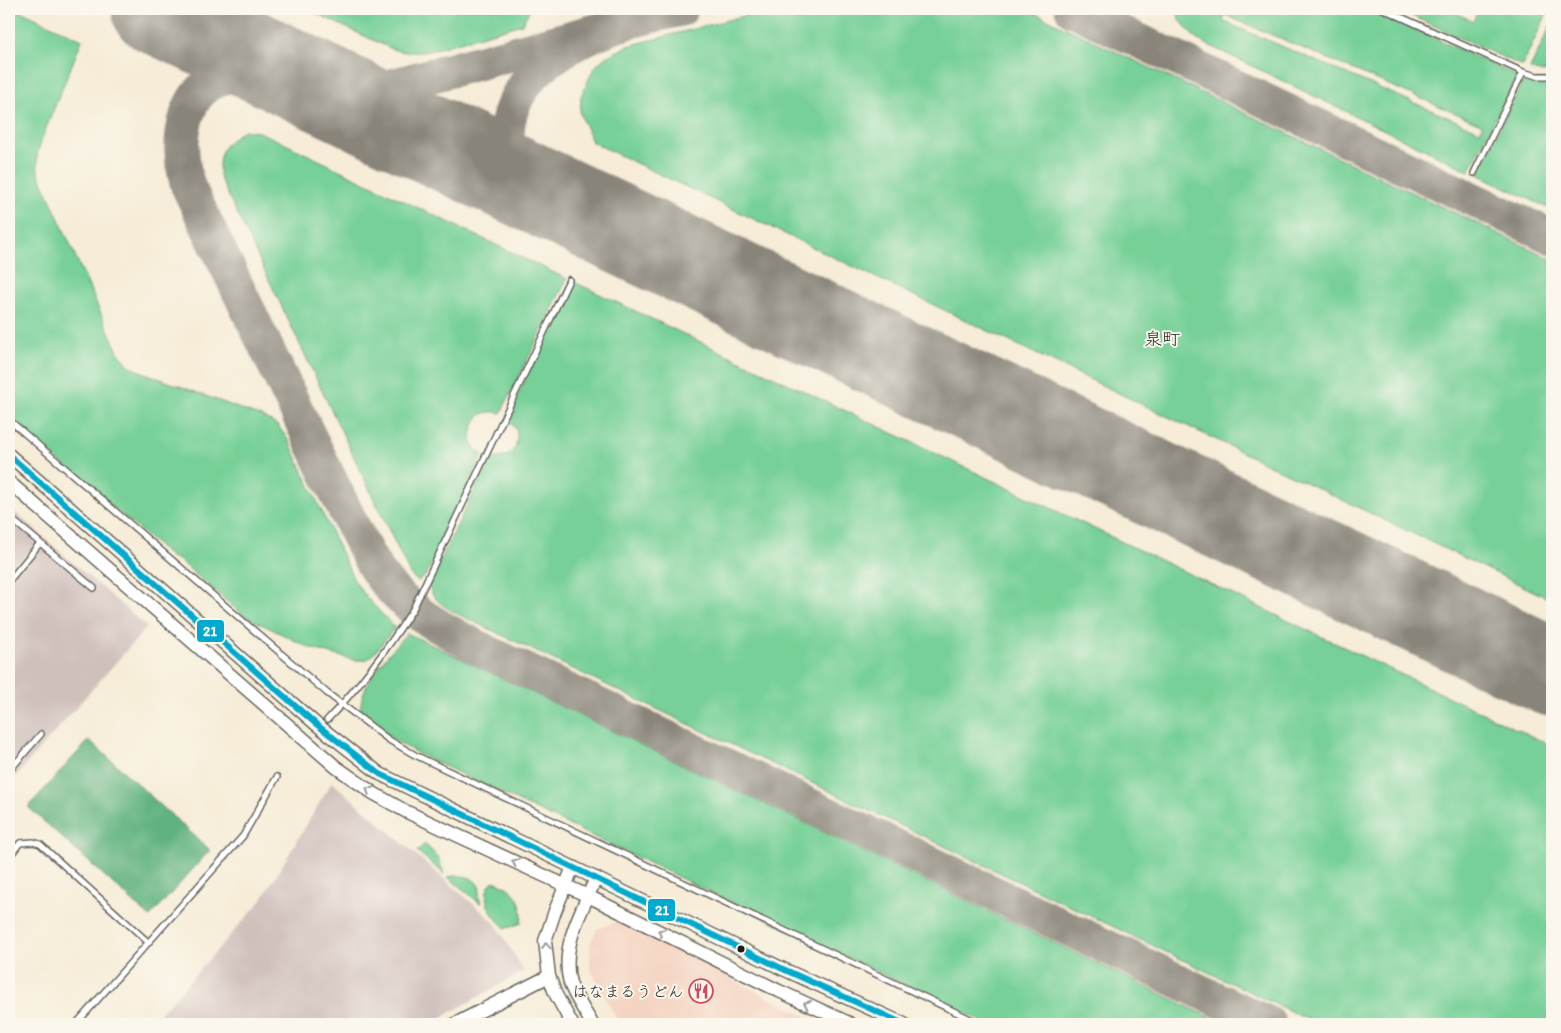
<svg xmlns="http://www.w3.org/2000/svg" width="1561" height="1033" viewBox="0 0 1561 1033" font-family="Itim,'Klee One',sans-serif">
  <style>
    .built { fill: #f4d3c1 }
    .industrial { fill: #d0c0bc }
    .green { fill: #76d097; stroke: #49765a; fill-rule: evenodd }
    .forest { fill: #60b280; stroke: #3e674e }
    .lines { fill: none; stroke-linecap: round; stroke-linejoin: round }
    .taxiway { stroke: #89847a; stroke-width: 35 }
    .runway { stroke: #89847a; stroke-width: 89 }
    .service-casing { stroke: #68655d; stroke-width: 8 }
    .tertiary-casing { stroke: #68655d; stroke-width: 15 }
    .service { stroke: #fff; stroke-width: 5 }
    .tertiary { stroke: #fff; stroke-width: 12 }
    .bus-1-casing { stroke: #fbf7ec; stroke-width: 10 }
    .bus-1 { stroke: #00a9ce; stroke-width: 6 }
    .oneway { stroke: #999 }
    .bus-dot { fill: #1c1c1c; stroke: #fbf7ec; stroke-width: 2 }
    .labels { text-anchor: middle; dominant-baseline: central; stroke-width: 4; stroke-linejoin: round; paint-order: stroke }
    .poi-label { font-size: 16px; fill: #1c1c1c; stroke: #fbf7ec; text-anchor: end }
    .neighbourhood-label { font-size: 18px; fill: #1c1c1c; stroke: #fbf7ec }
    .line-badge { stroke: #fbf7ec; stroke-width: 2 }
    .badge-label { font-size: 14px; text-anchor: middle; font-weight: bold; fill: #fff }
  </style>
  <rect width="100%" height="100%" fill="#fbf7ec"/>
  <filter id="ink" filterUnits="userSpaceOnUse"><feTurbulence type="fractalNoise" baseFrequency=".02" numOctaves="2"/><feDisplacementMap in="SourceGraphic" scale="10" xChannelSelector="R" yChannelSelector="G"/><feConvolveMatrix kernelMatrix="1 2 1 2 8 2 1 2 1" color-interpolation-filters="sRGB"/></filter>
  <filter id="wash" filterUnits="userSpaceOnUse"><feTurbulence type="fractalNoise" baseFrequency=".0096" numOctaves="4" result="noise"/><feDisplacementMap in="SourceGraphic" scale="20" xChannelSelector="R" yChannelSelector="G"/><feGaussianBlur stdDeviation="1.12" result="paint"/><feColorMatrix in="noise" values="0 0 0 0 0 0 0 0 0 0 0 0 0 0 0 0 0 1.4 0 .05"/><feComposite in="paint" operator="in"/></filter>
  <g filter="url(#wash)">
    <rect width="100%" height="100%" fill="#f6ecd7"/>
    <!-- built -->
    <path class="built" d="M623 919 740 983 809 1018 795 1024H619L590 968V944L597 929Z"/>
    <!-- industrial -->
    <path class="industrial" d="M9 507 147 627 9 784Z
      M332 782 495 923 524 971 430 1024H151L261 901Z"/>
    <!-- green -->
    <path class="green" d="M9 9H16L82 40 44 133 37 154 38 172 118 352 128 364 137 370 267 419 278 426 288 439 354 580 367 598 395 628 371 657 365 660H354L310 648 243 615 179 560 171 557 9 418Z
      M307 9H530L522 24 429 51C415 53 405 53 392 49Z
      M770 9H1026L1552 259V600L592 142 580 113 581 96 594 68 604 58 628 46Z
      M1177 9H1371L1517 76 1469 171 1196 39 1179 19ZM1225 15 1483 125 1480 131 1223 21Z
      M1397 9H1447L1473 21 1479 9H1549L1522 66Z
      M1552 22V67C1544 74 1539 73 1530 69Z
      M1527 80H1552V210L1478 174 1522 83Z
      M244 130 259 132 277 140 567 279 501 413C495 412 491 411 485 413 473 417 468 437 474 447 476 450 480 453 483 455L426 575 418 581 415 579 410 574 221 180C215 154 223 144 244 130Z
      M572 281 1552 746V1024H1317L462 616C448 609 430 600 429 584L490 458C510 460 521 448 516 429L507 418Z
      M407 633 1224 1024H988L421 755C405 747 391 738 377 728 374 725 368 722 365 719 347 696 393 649 407 633Z
      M425 844 438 857 444 874 417 851Z
      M453 876C467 876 473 876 480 888L479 895 481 904 448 877Z
      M493 881C513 887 525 901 521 923L511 927 505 928C491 915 478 897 493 881Z"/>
    <!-- forest -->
    <path class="forest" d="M89 740 210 850 150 917 28 807Z"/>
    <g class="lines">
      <!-- taxiway -->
      <path class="taxiway" d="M1072 9 1552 237
        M618 25 377 90C359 90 341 91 324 88 304 84 284 76 264 74 230 70 197 81 187 115 179 140 181 162 188 186L352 525C361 541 368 558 378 572 405 612 448 632 489 653L1269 1024
        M548 195C542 191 534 187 529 182 499 151 502 116 526 83 541 62 574 43 597 33 623 21 653 16 681 9"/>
      <!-- runway -->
      <path class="runway" d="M156 9 1552 672"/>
    </g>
  </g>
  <g filter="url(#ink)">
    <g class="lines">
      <!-- service casing -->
      <g class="service-casing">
        <path id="service" d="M1383 9 1523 72 1537 76H1552
          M1474 173 1523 72
          M9 420 327 693 389 740 415 755 981 1024
          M9 517 94 588
          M9 581 40 543
          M327 720C359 687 388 648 413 609L569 280
          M9 771 41 734
          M9 857 20 843 33 842 40 844 148 942
          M76 1024 243 836 277 777"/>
      </g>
      <!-- tertiary casing -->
      <g class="tertiary-casing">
        <path id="tertiary" d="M9 455 316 724 380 774 783 969 904 1024
          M9 482 336 767 373 793 407 812 588 896 779 991 851 1024
          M455 1024 549 976
          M572 1024 555 993 549 976 545 941 555 911 573 867
          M592 1024C586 1012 574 996 570 983 560 946 582 911 596 878"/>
      </g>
      <!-- service -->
      <use href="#service" class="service"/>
      <!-- tertiary -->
      <use href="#tertiary" class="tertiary"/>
      <!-- bus-1 casing -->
      <g class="bus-1-casing">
        <path id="bus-1" d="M9 455 316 724 380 774 783 969 904 1024"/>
      </g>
      <!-- bus-1 -->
      <use href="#bus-1" class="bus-1"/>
    </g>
    <!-- one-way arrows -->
    <defs><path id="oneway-chevron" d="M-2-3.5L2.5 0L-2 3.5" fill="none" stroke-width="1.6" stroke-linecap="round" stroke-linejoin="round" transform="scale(1.25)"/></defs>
    <g class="oneway">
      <use href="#oneway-chevron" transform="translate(369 790) rotate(-146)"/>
      <use href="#oneway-chevron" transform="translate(515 862) rotate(-155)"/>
      <use href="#oneway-chevron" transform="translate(661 932) rotate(-153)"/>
      <use href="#oneway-chevron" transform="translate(546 946) rotate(-91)"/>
      <use href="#oneway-chevron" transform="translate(807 1004) rotate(-155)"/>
    </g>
  </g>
  <!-- icons -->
  <defs>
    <g id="restaurant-ring" transform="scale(1.25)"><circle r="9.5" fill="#fbf7ec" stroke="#d1495b" stroke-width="1.5"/><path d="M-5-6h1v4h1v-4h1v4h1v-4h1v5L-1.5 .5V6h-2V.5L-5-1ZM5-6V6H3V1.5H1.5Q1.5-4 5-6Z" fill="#d1495b"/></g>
  </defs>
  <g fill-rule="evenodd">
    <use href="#restaurant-ring" x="701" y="991"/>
  </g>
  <!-- markers -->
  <circle class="bus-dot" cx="741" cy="949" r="4.5"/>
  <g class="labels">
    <!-- poi labels -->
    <g class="poi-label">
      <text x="684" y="991">はなまるうどん</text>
    </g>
    <!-- neighbourhood labels -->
    <g class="neighbourhood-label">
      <text x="1162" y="339">泉町</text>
    </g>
  </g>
  <g class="line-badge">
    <rect x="196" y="619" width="29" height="24" rx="5" fill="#00a9ce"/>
    <rect x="647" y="898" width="29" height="24" rx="5" fill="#00a9ce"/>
  </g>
  <g class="badge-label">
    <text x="210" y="636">21</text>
    <text x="662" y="915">21</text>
  </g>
  <!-- margin -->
  <rect width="1561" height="1033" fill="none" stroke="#fbf7ec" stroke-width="30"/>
</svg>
